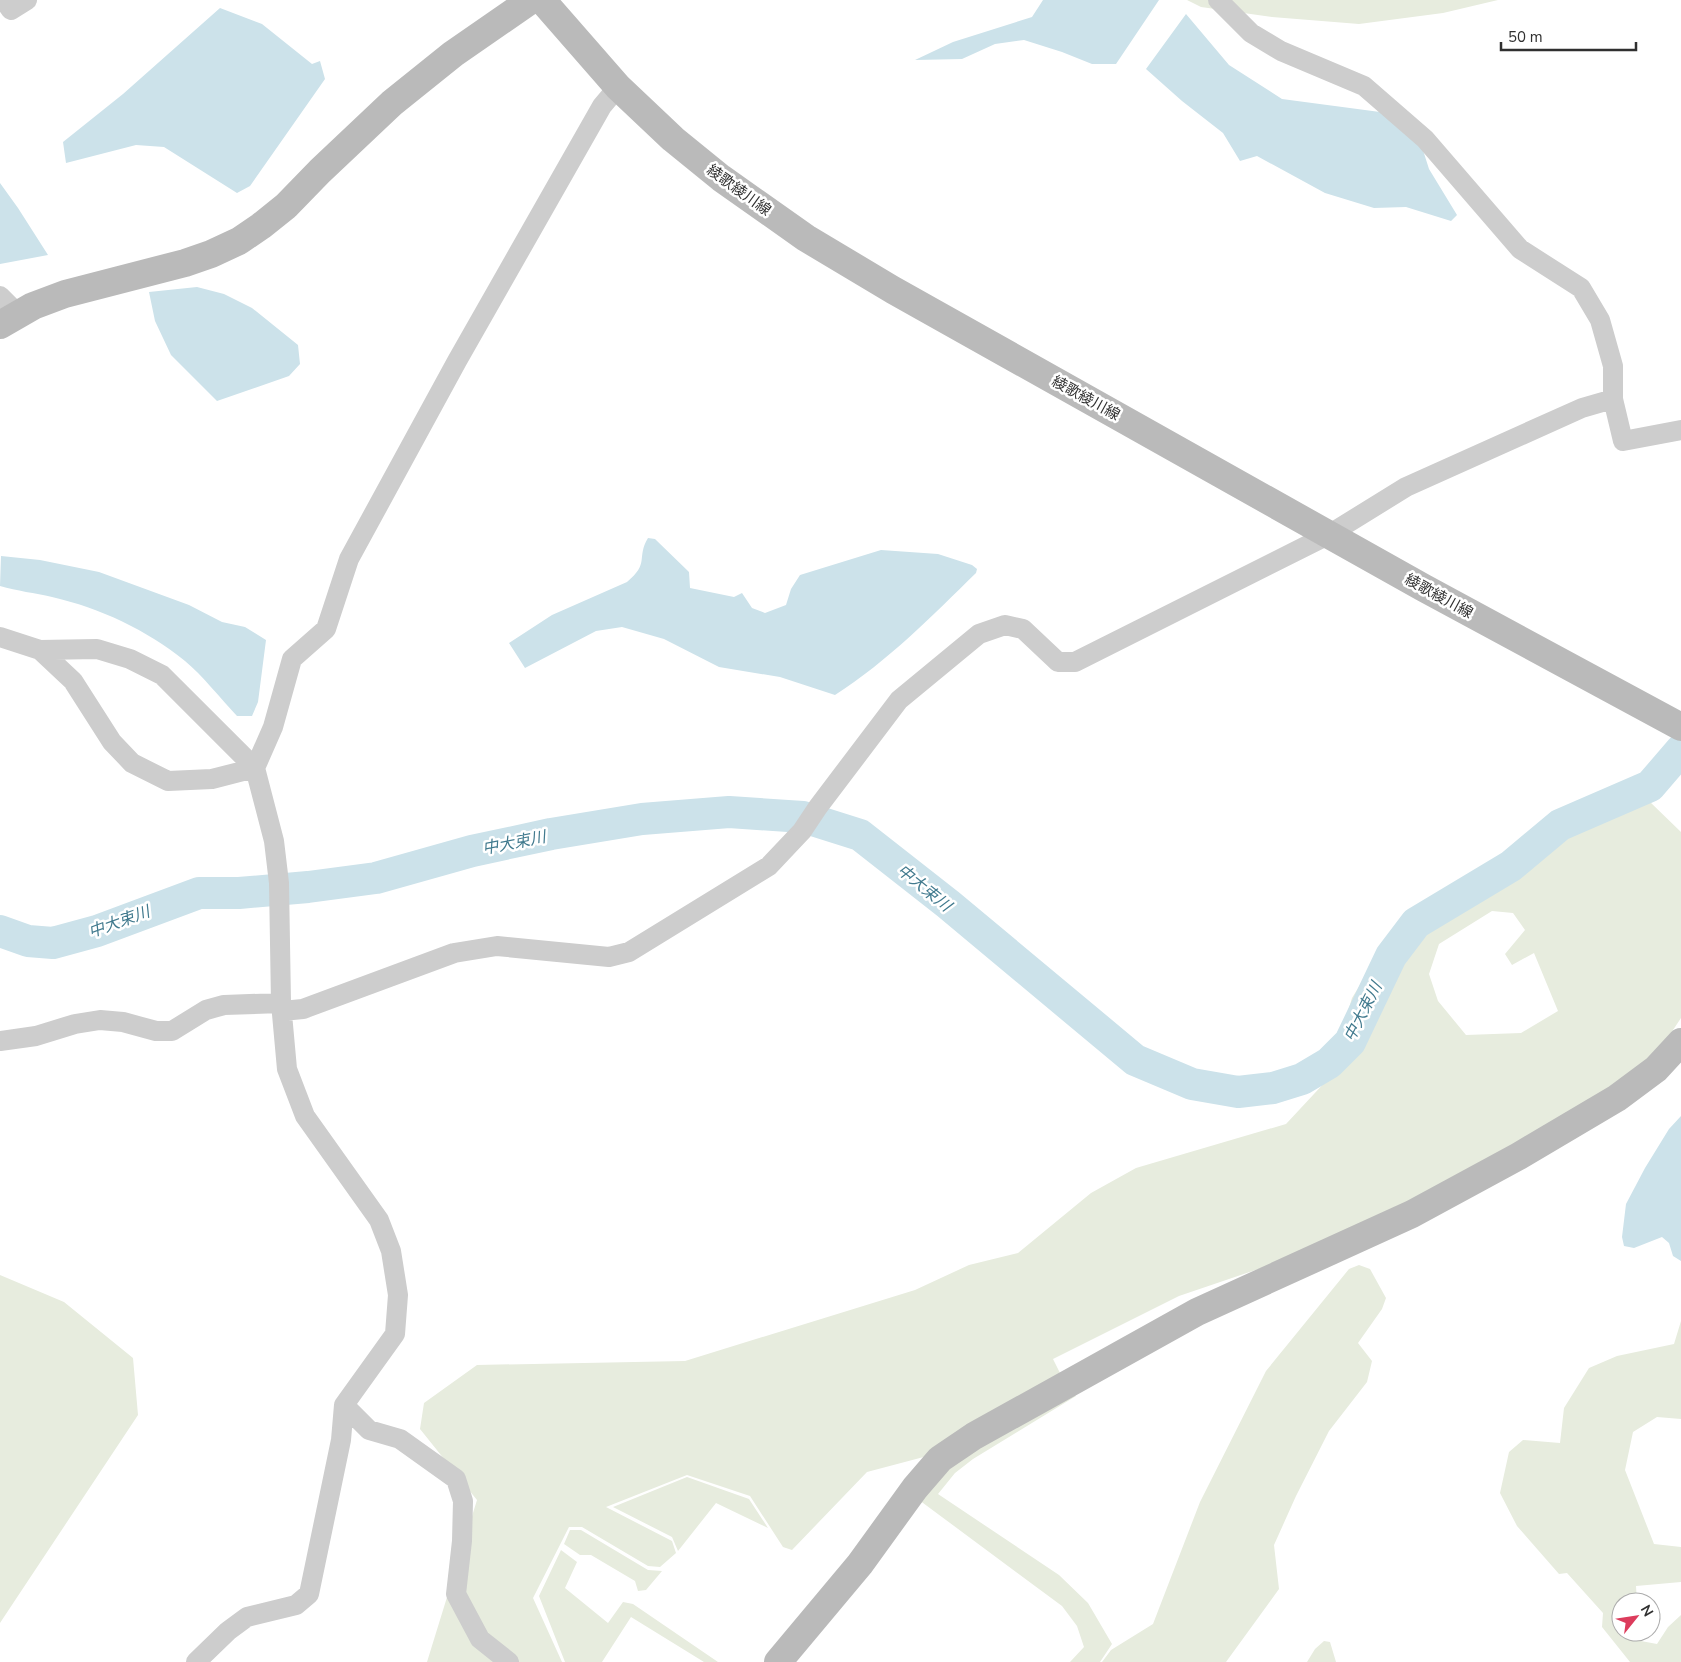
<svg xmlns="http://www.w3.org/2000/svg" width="1681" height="1662" viewBox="0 0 1681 1662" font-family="'Nunito Sans','Noto Sans JP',sans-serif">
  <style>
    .green { fill: #e7ecde; fill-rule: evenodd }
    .water { fill: #cce2ea }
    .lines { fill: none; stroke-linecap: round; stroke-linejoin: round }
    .river { stroke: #cce2ea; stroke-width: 32 }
    .street { stroke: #cdcdcd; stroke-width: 20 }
    .secondary { stroke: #bababa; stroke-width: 28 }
    .labels { text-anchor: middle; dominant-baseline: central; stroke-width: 5; stroke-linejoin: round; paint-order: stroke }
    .street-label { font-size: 15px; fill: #303030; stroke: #fff }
    .water-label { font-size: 16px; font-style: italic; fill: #417a8e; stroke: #fff }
  </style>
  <rect width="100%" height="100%" fill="#fff"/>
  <!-- green -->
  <path class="green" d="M1187 0H1498L1443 13 1359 24 1272 17 1201 7Z
    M1649 801 1681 832V1018L1655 1057 1615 1088 1444 1184 1279 1262 1179 1296 1053 1359 1060 1373 935 1454 867 1472 792 1550 783 1547 750 1496 687 1475 606 1507 672 1541 676 1553 660 1567 648 1566 582 1527H569L533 1598 562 1662H427L477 1500 420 1429 424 1403 477 1365 685 1361 915 1290 969 1265 1018 1253 1091 1193 1136 1168 1286 1124 1327 1080 1352 998 1389 938 1463 901 1522 866 1567 831ZM1492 911 1513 913 1525 930 1505 954 1512 965 1534 953 1558 1011 1521 1033 1466 1035 1438 1001 1429 974 1439 944Z
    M1359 1265 1370 1269 1386 1298 1382 1309 1358 1343 1372 1361 1367 1382 1329 1431 1296 1496 1274 1545 1279 1589 1226 1662H1102L1111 1650 1153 1624 1200 1502 1266 1371 1349 1269Z
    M0 1275 64 1302 133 1358 138 1415 0 1623Z
    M1681 1321V1419L1657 1417 1633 1432 1625 1470 1654 1544 1681 1547V1582L1636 1586 1637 1602H1621V1632H1640L1641 1641 1657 1644 1668 1627 1681 1615V1662H1630L1602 1627 1603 1613 1567 1573 1559 1574 1517 1526 1500 1493 1509 1452 1523 1440 1560 1443 1564 1408 1589 1368 1617 1356 1674 1344Z
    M1072 1391 1076 1396 973 1459 955 1473 938 1494 1059 1575 1088 1603 1112 1644 1100 1662H1070L1084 1647 1077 1626 1062 1606 919 1500 947 1468Z
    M687 1477 749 1499 768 1528 716 1503 678 1551 672 1537 613 1507Z
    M570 1530H581L648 1570 662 1571 646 1590 638 1591 635 1581 591 1555H580L564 1544Z
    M561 1550 577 1562 565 1588 608 1623 623 1602 633 1604 718 1662H704L631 1617 602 1662H565L539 1596Z
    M1324 1641 1330 1642 1336 1662H1307L1315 1649Z"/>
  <!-- water -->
  <path class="water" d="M1043 0H1159L1116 64H1092L1062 52 1024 40 995 44 962 59 915 60 953 42 1032 17Z
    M220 8 262 24 312 64 320 61 325 79 250 186 237 193 164 147 136 145 66 163 63 142 123 94Z
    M1186 14 1229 65 1282 99 1380 112 1422 147 1429 169 1457 215 1451 221 1406 207 1374 208 1325 193 1257 156 1240 161 1223 133 1182 101 1146 69Z
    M0 183 18 208 48 255 0 264Z
    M197 287 224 294 252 308 298 345 300 364 289 376 217 401 171 355 155 321 149 292Z
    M648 538 655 539 689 572 690 588 734 597 742 593 752 608 765 613 786 605 791 589 800 575 881 550 938 554 972 565 977 569 976 573C932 616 888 661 835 695L780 677 719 667 664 639 622 627 596 631 525 668 509 643 552 615 627 582C650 563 636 558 648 538Z
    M1 556 40 560 99 572 189 605 222 622 245 627 266 640 258 702 252 716H237C221 699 202 675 185 661 147 630 100 608 52 597 35 593 17 591 0 586Z
    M1681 1116V1261L1673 1256 1669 1243 1662 1237 1634 1248 1624 1246 1622 1237 1626 1204 1645 1168 1669 1129Z"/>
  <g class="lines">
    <!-- river -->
    <path class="river" d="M0 931 28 941 53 943 97 931 199 893H239L308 887 376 878 472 851 551 834 642 819 729 812 803 817 860 835 948 904 1135 1060 1192 1084 1238 1092 1273 1088 1302 1079 1329 1063 1350 1042 1391 956 1416 923 1511 866 1560 825 1650 786 1681 750"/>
    <!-- street -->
    <path class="street" d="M4 0 11 10 27 0
      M1218 0 1251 33 1281 51 1364 86 1425 139 1520 249 1581 288 1600 320 1613 366V399L1623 441 1681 430
      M0 296 18 314
      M0 637 40 650 97 649 130 659 162 675 255 768 274 841 279 883 281 1003 287 1069 305 1116 379 1220 391 1251 398 1295 395 1334 344 1405 369 1430 400 1439 456 1479 463 1501 462 1541 456 1594 480 1639 509 1662
      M40 650 73 681 112 742 132 763 168 781 212 779 255 768
      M255 768 273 727 292 659 326 629 349 559 457 361 602 106 618 87
      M282 1011 303 1009 454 953 497 946 609 957 629 952 769 866 802 831 818 807 899 700 979 634 1005 625 1023 629 1058 662H1075L1330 534 1406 487 1582 408 1613 399
      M0 1041 36 1036 75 1024 100 1020 123 1022 156 1031H172L206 1010 224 1005 281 1003
      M196 1662 228 1631 247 1617 296 1605 309 1594 341 1440 344 1405"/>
    <!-- secondary -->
    <path class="secondary" d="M542 0 618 87 673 139 721 178 806 238 893 290 1424 588 1681 727
      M0 325 33 306 65 294 185 263 211 254 239 241 261 226 286 206 320 171 392 103 453 54 531 0
      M778 1662 860 1564 915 1488 940 1459 974 1436 1197 1312 1412 1214 1519 1156 1617 1098 1656 1069 1681 1042"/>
  </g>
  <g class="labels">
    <!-- street labels -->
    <g class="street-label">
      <text transform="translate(739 190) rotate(36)">綾歌綾川線</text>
      <text transform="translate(1086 398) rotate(29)">綾歌綾川線</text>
      <text transform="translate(1439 596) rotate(29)">綾歌綾川線</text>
    </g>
    <!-- water labels -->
    <g class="water-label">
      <text transform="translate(514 843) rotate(-11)">中大束川</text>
      <text transform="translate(924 888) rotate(39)">中大束川</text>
      <text transform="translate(119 922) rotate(-20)">中大束川</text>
      <text transform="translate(1363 1012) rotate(-63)">中大束川</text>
    </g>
  </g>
  <!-- north arrow -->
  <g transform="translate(1636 1617) rotate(60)"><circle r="24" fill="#ffffff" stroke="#acacac"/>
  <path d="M0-4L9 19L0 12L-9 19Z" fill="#dc3c5c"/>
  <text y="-8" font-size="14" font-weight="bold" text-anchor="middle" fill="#303030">N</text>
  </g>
  <!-- scale -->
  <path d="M1501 42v8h135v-8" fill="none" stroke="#303030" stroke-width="2.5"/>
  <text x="1508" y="42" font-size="15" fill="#303030" stroke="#ffffff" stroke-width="4" paint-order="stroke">50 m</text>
</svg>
